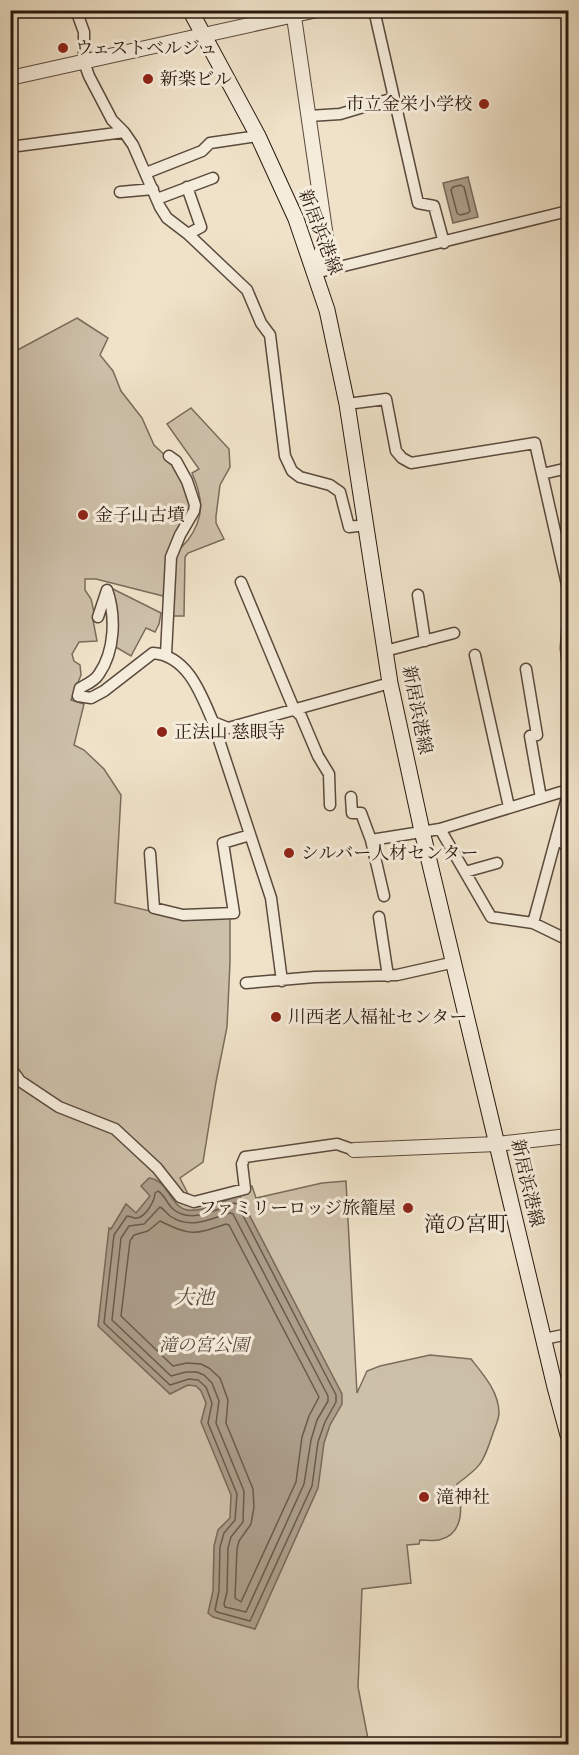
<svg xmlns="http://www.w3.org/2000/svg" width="579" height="1755" viewBox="0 0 579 1755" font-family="'IM FELL French Canon','Noto Serif JP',serif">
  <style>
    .green { fill: #cdc0a9; stroke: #7a6c5c; stroke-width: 1.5 }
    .water { fill: #ab9d89; stroke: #776858; stroke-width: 1.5 }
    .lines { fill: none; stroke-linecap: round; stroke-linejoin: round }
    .shore { stroke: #6a5a4c; stroke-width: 1.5 }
    .minor-casing { stroke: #5a4a3d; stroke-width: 13 }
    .tertiary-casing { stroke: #5a4a3d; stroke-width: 16 }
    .secondary-casing { stroke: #28180f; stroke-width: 17 }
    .minor { stroke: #f5ecdb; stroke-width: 10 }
    .tertiary { stroke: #f5ecdb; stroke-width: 14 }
    .secondary { stroke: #f5ecdb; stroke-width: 15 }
    .poi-dot { fill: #8f2418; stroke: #f5ecdb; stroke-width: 2 }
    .labels { text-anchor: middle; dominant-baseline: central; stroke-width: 6; stroke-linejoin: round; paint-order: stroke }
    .poi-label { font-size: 18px; fill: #28180f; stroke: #f5ecdb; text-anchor: start }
    .street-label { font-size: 18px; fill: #28180f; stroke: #f5ecdb }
    .park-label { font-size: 18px; font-style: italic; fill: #5a4a3d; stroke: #f5ecdb }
    .water-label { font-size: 20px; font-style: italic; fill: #5c4d40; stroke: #f5ecdb }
    .quarter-label { font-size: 21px; fill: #28180f; stroke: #f5ecdb }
  </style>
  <rect width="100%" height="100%" fill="#efe2c8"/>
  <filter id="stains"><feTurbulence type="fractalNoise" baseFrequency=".00333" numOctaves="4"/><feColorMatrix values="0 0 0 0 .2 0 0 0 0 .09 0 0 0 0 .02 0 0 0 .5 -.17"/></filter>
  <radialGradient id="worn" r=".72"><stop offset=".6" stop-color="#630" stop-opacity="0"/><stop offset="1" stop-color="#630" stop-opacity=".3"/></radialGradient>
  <!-- green -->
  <path class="green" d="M77 318 108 338 100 355 113 371 121 391 142 418 154 445 170 460 186 484 193 505 174 544 167 597 96 579H85V590L91 599 94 612 93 620 97 641 79 642 72 654 74 661 80 665 81 675 71 700 84 704 74 745 84 750 104 769 121 795 115 903 189 920 230 917V962L227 1027 216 1082 203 1162 180 1178 188 1194 196 1197 231 1187 252 1186 256 1198 322 1183 346 1181 357 1393 367 1371 380 1366 430 1355 471 1359C483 1374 499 1392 499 1413 499 1420 494 1429 492 1436 483 1464 480 1467 457 1484 462 1503 466 1534 439 1540 434 1541 426 1540 420 1540L419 1544 407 1545 411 1583 362 1589 358 1687 369 1744H11L10 354Z
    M191 408 229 449 230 467 220 485 216 516V523L224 539 188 553 185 557 184 616H172C172 600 169 573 174 559 177 550 182 547 188 540 205 517 203 498 192 473L199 469 167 424Z
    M111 588 161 613 159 624 155 632 146 628 131 656 114 646Z"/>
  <!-- water -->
  <path class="water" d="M468 177 478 217 453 223 443 183Z
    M149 1178C169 1180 170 1208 188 1210 204 1212 225 1200 239 1195L342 1394V1404L330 1425 324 1443 318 1488 255 1629 213 1617 208 1613 213 1591 214 1546 218 1530 230 1518 231 1495 201 1422 206 1403 201 1391 196 1386 188 1385 170 1394 98 1326 109 1228 111 1229 126 1204 136 1213 150 1196 141 1186Z"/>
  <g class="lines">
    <!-- shore -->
    <path class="shore" d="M461 185 464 187 470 211 468 213 460 215 457 213 451 190 453 187Z
      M158 1191C165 1195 167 1204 173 1209 190 1224 216 1210 234 1203L237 1204 336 1395V1402L325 1422 318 1442 312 1486 250 1621 217 1612 215 1610 219 1591 220 1547 224 1533 235 1520 237 1494 208 1423 212 1403 206 1387 198 1380 189 1379 170 1385 104 1323 114 1235 127 1216C130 1216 134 1219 137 1218 146 1217 155 1200 155 1193Z
      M160 1207C164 1209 166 1213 170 1216 190 1230 210 1219 230 1213L233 1214 328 1396V1401L317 1420 311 1440 304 1484 246 1612 225 1607 224 1604 227 1592 228 1548 231 1537 243 1522 244 1491 216 1423 219 1401 212 1383 204 1375 197 1372H186L171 1376 112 1320 121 1238 129 1226 144 1224Z
      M160 1221C191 1236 193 1235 226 1224L229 1225 319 1397 309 1416 302 1437 296 1482 241 1602 235 1598 237 1549 239 1541 251 1524 254 1507 253 1489 226 1423 228 1400 220 1378 209 1368 201 1364 187 1363 173 1366 121 1316 130 1241 134 1235 148 1231Z"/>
    <!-- minor casing -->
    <g class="minor-casing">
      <path id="minor" d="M76 10 84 32V62L89 76 112 120 124 132 133 145 160 207 167 218 188 234 247 290 261 323 270 335 285 456 292 471 300 477 330 485 340 492 349 527 366 525
        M374 10 418 203 434 206 444 243
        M309 116 340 114 394 98
        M10 147 124 132
        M146 173 202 151 210 143 258 136
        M187 187 201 227 188 234
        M120 192 153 189
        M157 199 213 178
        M315 273 568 211
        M347 404 386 399 396 451 402 458 411 463 535 443 568 589
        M542 474 568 468
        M241 582 294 709 301 716 318 756 329 774 330 805
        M418 595 425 641
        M98 617 107 590C116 616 115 651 99 674 95 681 87 684 80 688L78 696 91 698 104 691 153 653C188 656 201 694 213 722L228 728 390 683
        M568 619 566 648 568 668
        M385 651 454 633
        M166 654 171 557 180 535 194 511 195 505 187 481 176 461 169 456
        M475 655 509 807
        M526 669 537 735 530 736 541 798
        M213 722 271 898 282 981
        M568 773V792
        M351 797 352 813H361L371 840 440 829 561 792 568 793
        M440 829 491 917 533 923 568 940
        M557 837 568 848
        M371 840 384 896
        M150 853 154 908 183 915 234 913 223 843 250 835
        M465 872 497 863
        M379 917 388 976
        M533 923 568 794
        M246 983 315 977 397 975 455 962
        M10 1067 20 1081 59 1107 115 1129 157 1168 180 1197 194 1202 245 1189 242 1164 245 1157 337 1144 354 1150
        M544 1339 568 1334
        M555 1387 568 1384"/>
    </g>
    <!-- tertiary casing -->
    <g class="tertiary-casing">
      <path id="tertiary" d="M293 10 326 237 315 273
        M10 78 317 10
        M354 1150 497 1144 568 1136"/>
    </g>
    <!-- secondary casing -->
    <g class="secondary-casing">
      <path id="secondary" d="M190 10 258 136 296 219 327 310 347 404 390 683 422 831 555 1387 568 1435"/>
    </g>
    <!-- minor -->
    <use href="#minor" class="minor"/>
    <!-- tertiary -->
    <use href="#tertiary" class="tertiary"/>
    <!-- secondary -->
    <use href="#secondary" class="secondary"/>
  </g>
  <!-- markers -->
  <g class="poi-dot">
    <circle cx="63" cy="48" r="6"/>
    <circle cx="148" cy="79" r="6"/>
    <circle cx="484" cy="104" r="6"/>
    <circle cx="83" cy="515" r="6"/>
    <circle cx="162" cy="732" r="6"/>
    <circle cx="289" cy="853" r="6"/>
    <circle cx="276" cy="1017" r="6"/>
    <circle cx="408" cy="1208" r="6"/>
    <circle cx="424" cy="1497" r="6"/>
  </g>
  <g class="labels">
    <!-- poi labels -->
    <g class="poi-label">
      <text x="75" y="48">ウェストベルジュ</text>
      <text x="160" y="79">新楽ビル</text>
      <text x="472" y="104" text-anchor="end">市立金栄小学校</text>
      <text x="95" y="515">金子山古墳</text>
      <text x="174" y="732">正法山 慈眼寺</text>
      <text x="301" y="853">シルバー人材センター</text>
      <text x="288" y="1017">川西老人福祉センター</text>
      <text x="396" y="1208" text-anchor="end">ファミリーロッジ旅籠屋</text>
      <text x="436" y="1497">滝神社</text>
    </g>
    <!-- street labels -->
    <g class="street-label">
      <text transform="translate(320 232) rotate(69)">新居浜港線</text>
      <text transform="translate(417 710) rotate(79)">新居浜港線</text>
      <text transform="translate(527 1183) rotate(77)">新居浜港線</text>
    </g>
    <!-- park labels -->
    <g class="park-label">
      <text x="204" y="1345">滝の宮公園</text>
    </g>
    <!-- water labels -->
    <g class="water-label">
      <text x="194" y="1297">大池</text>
    </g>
    <!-- quarter labels -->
    <g class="quarter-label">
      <text x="466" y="1224">滝の宮町</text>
    </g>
  </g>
  <!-- margin -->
  <rect width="579" height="1755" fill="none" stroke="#efe2c8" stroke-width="36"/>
  <rect x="12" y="12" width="555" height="1731" fill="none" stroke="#28180f" stroke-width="3"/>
  <rect x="18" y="18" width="543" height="1719" fill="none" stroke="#28180f" stroke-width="1.5"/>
  <rect width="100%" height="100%" filter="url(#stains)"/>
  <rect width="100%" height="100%" fill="url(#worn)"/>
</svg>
